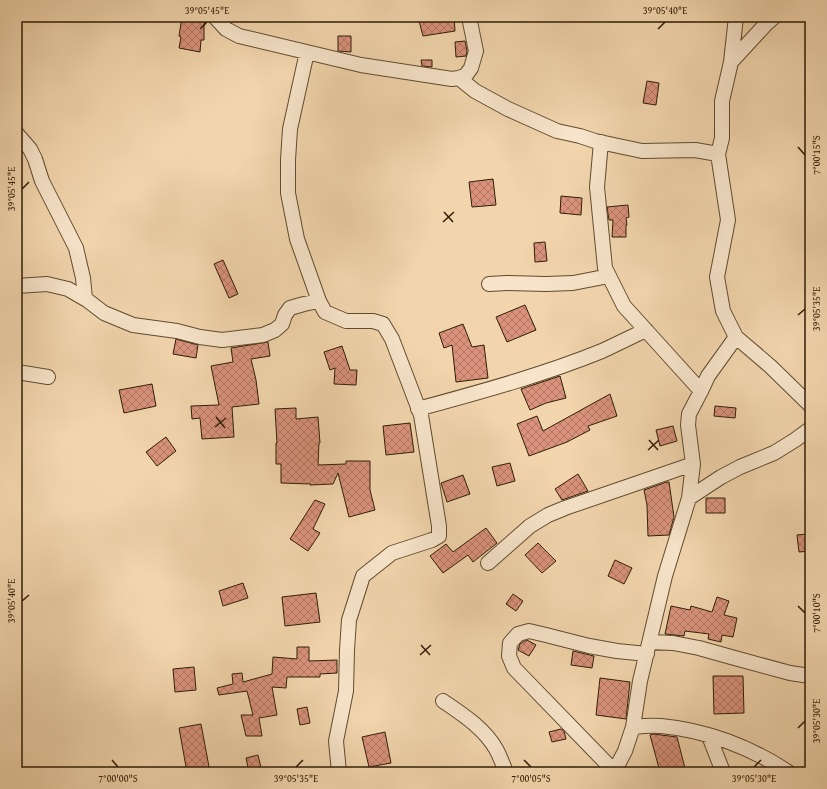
<svg xmlns="http://www.w3.org/2000/svg" width="827" height="789" viewBox="0 0 827 789" font-family="'Gentium Book Plus',serif">
  <style>
    .building { fill: url(#building-cross-hatch); stroke: #2f1d05 }
    .lines { fill: none; stroke-linecap: round; stroke-linejoin: round }
    .minor-casing { stroke: #604b2f; stroke-width: 16 }
    .minor { stroke: #f7e4ca; stroke-width: 14 }
    .ticks { fill: none; stroke: #2f1d05; stroke-width: 1.5 }
    .neatline { fill: none; stroke: #2f1d05; stroke-width: 1.5 }
    .ticks-label { font-size: 10px; text-anchor: middle; fill: #2f1d05 }
  </style>
  <defs>
    <pattern id="building-cross-hatch" width="8" height="8" patternUnits="userSpaceOnUse"><rect width="8" height="8" fill="#da927c"/><path d="M0 0l8 8M0 8l8-8" fill="none" stroke="#b17764"/></pattern>
  </defs>
  <rect width="100%" height="100%" fill="#f2d5ad"/>
  <filter id="stains"><feTurbulence type="fractalNoise" baseFrequency=".005" numOctaves="4"/><feColorMatrix values="0 0 0 0 .2 0 0 0 0 .09 0 0 0 0 .02 0 0 0 .5 -.17"/></filter>
  <radialGradient id="worn" r=".72"><stop offset=".6" stop-color="#630" stop-opacity="0"/><stop offset="1" stop-color="#630" stop-opacity=".3"/></radialGradient>
  <!-- building -->
  <path class="building" d="M182 17 205 18 204 27V40H201L200 52 179 48 181 37 179 36Z
    M418 17H454L455 31 423 36Z
    M338 36H351V52L338 51Z
    M465 41 467 51 466 56 456 57 455 42Z
    M421 60H432V67L422 66Z
    M647 81 659 83 656 105 643 103Z
    M493 179 496 205 472 207 469 182Z
    M561 196 582 198 581 215 560 213Z
    M628 205 629 217 626 218 627 225H626V237H612L613 220H609L607 207Z
    M545 242 547 261 535 262 534 243Z
    M223 260 238 294 229 298 214 264Z
    M525 305 536 330 507 342 496 317Z
    M463 324 472 347 484 345 488 378 456 382 452 345 444 348 439 333Z
    M176 339 198 345 196 358 173 354Z
    M268 342 270 356 251 359 256 380 259 404 232 407 234 437 202 439 200 418 192 419 191 406 219 405 211 366 233 362 231 348Z
    M342 346 350 370H357L356 385 334 384 335 368 330 370 324 352Z
    M560 376 566 398 546 403 530 410 521 389Z
    M152 384 156 406 124 413 119 390Z
    M610 394 617 416 588 426 590 430 567 442 529 456 517 424 537 416 543 431Z
    M715 406 736 408 735 418 714 416Z
    M296 408V419L318 417 320 443H319L318 465 346 464V461H370V490L375 510 349 517 338 473 333 484 310 485 311 484 281 483V464H276V443H277L275 409Z
    M410 423 414 452 386 455 383 426Z
    M673 426 677 441 660 446 656 430Z
    M166 437 176 451 157 466 146 452Z
    M510 463 515 481 497 486 492 467Z
    M578 474 588 491 562 500 555 489Z
    M463 475 470 494 447 502 441 483Z
    M667 482H669L674 517 669 535 648 536 647 505 644 490Z
    M706 498H725V513H706Z
    M315 500 325 504 313 529 320 533 308 551 290 539Z
    M486 528 497 543 473 562 468 555 443 573 430 556 446 544 453 552Z
    M807 534 810 551 799 552 797 535Z
    M538 543 556 561 542 573 525 555Z
    M615 560 632 568 624 584 608 576Z
    M243 583 248 598 223 606 219 591Z
    M316 593 320 622 285 626 282 597Z
    M513 594 523 601 516 611 506 604Z
    M717 597 729 601 724 615 737 618 733 637 722 635 721 642 708 639 709 634 685 631 684 636 665 634 671 606 690 610 691 606 712 612Z
    M527 640 536 645 529 656 518 650 520 644 523 642Z
    M297 647H309V661L337 660V673L320 674V677H287L286 688 272 687 277 715 259 718 262 736H246L241 715H253L247 691 219 695 217 688 233 684 232 674 242 673 243 682 272 674 273 657 297 659Z
    M573 651 594 656 592 668 571 665Z
    M194 667 196 690 175 692 173 669Z
    M713 676H743L744 713 714 714Z
    M600 678 630 682 626 719 596 715Z
    M307 707 310 723 300 725 297 709Z
    M201 724 210 772H187L179 728Z
    M561 729 564 731 566 739 552 742 549 732Z
    M385 732 391 763 369 767 362 737Z
    M653 734 677 737 686 772H660L650 735Z
    M258 755 262 772H249L246 758Z"/>
  <g class="lines">
    <!-- minor casing -->
    <g class="minor-casing">
      <path id="minor" d="M215 17 226 29 239 36 361 65 452 79 459 78 466 75 471 68 476 51 469 17
        M736 17 731 62 722 101V138L718 154 728 220 717 277 723 311 736 337 770 366 810 405
        M307 52 290 129 288 160V193L297 239 319 301 325 312 346 321H373L383 324 392 339 421 415 439 526V536L432 540 392 553 363 576 349 620 347 650 346 691 336 741 339 772
        M731 62 766 24 774 17
        M459 78 475 91 508 109 557 131 580 136 595 141 642 151 695 150 718 154
        M17 134 30 149 35 159 42 181 76 248 83 278 85 298
        M601 142 597 187 605 268 624 306 701 391
        M489 284 507 283 546 284 573 283 609 276
        M17 286 47 284 68 289 87 300 104 313 133 325 177 331 200 337 222 340 263 335 275 330 282 324 285 315 290 308 304 304 319 301
        M17 372 48 377
        M418 409C480 392 543 375 602 351 617 344 631 337 646 330
        M689 498 721 477 740 467 774 453 795 440 810 429
        M488 563 530 526 548 515 565 508 693 464
        M650 642 673 643 699 648 731 657 790 673 810 676
        M443 701C462 714 484 728 496 749 500 756 503 765 506 772
        M633 727C642 726 652 725 661 726 705 730 751 747 788 772
        M709 736 723 772
        M614 771 514 668 509 656 510 643 518 634 529 631 546 635 589 646 617 651 647 654
        M614 772 625 751 633 727 640 681 665 576 689 498 693 464 688 425 689 414 701 391 708 376 736 337"/>
    </g>
    <!-- minor -->
    <use href="#minor" class="minor"/>
  </g>
  <!-- ticks -->
  <path class="ticks" d="M200 29 207 22M658 29 665 22M798 147 805 155M22 189 29 182M444 212 453 222M443 222 454 212M798 315 805 309M216 417 225 428M215 427 226 418M649 440 658 450M648 450 659 440M22 601 29 595M798 606 805 613M421 645 430 655M420 655 431 645M798 728 805 721M112 760 118 767M524 760 531 767M296 767 303 760M754 767 761 760"/>
  <!-- margin -->
  <rect width="827" height="789" fill="none" stroke="#f2d5ad" stroke-width="44"/>
  <rect x="22" y="22" width="783" height="745" class="neatline"/>
  <g class="ticks-label">
    <text x="207" y="14">39°05'45"E</text>
    <text x="665" y="14">39°05'40"E</text>
    <text transform="translate(816 155) rotate(-90)" y="4">7°00'15"S</text>
    <text transform="translate(11 189) rotate(-90)" y="4">39°05'45"E</text>
    <text transform="translate(816 309) rotate(-90)" y="4">39°05'35"E</text>
    <text transform="translate(11 601) rotate(-90)" y="4">39°05'40"E</text>
    <text transform="translate(816 613) rotate(-90)" y="4">7°00'10"S</text>
    <text transform="translate(816 721) rotate(-90)" y="4">39°05'30"E</text>
    <text x="118" y="782">7°00'00"S</text>
    <text x="296" y="782">39°05'35"E</text>
    <text x="531" y="782">7°00'05"S</text>
    <text x="754" y="782">39°05'30"E</text>
  </g>
  <rect width="100%" height="100%" filter="url(#stains)"/>
  <rect width="100%" height="100%" fill="url(#worn)"/>
</svg>
